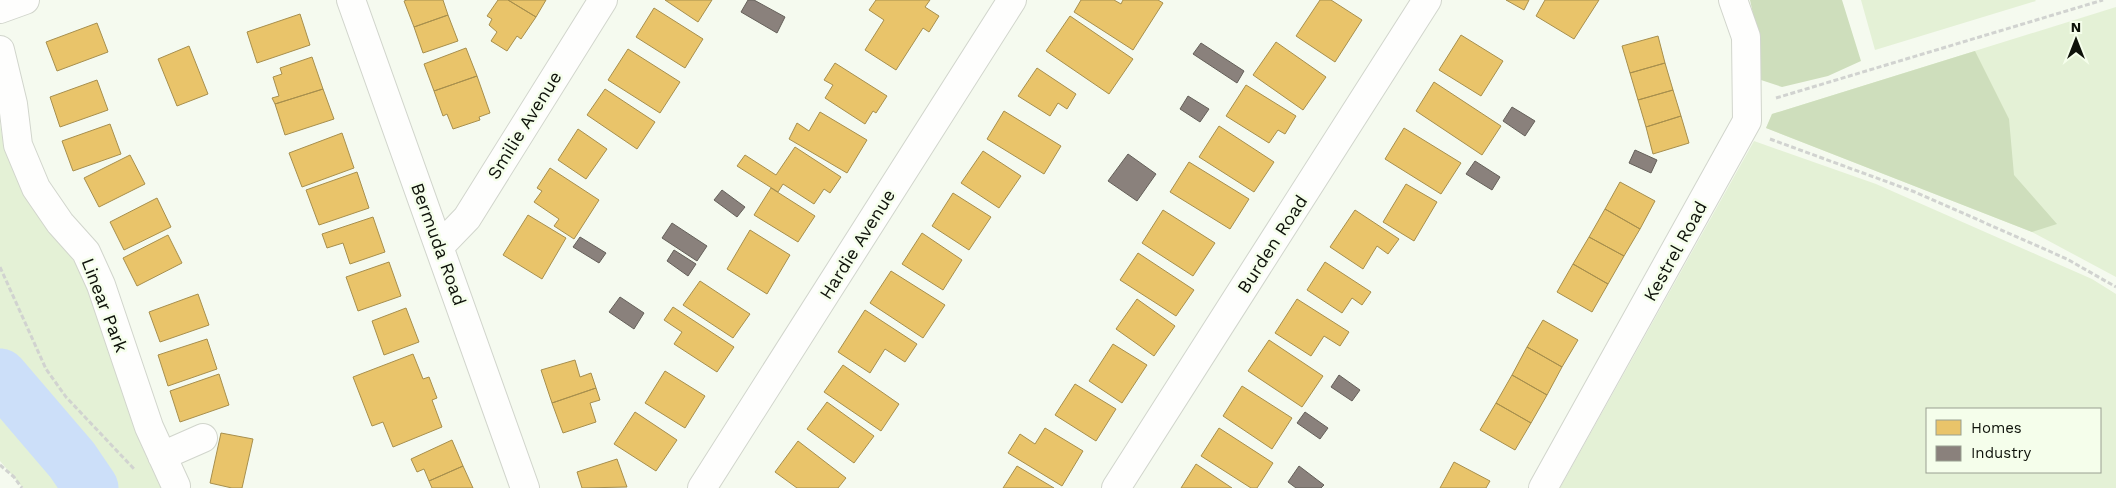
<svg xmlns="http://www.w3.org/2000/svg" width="2116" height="488" viewBox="0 0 2116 488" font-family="'Work Sans',sans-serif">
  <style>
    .green { fill: #e4f1d6; fill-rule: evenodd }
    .forest { fill: #cedebc }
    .homes { fill: #e9c46a; stroke: #a78f4d }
    .industry { fill: #8a817c; stroke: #65605a }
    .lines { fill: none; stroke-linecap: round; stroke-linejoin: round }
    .river { stroke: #ccdff9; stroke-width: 55 }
    .street-casing { stroke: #d1d5cc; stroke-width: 30 }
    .secondary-casing { stroke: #d1d5cc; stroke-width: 30 }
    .path { stroke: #d1d3d0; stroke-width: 3; stroke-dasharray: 5 2.5; stroke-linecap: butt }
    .street { stroke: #fefefd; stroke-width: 28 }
    .secondary { stroke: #fefefd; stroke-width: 28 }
    .labels { text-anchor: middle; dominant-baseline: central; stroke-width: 5; stroke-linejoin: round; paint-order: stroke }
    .street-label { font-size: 18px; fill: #0e120a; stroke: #f5feeb }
  </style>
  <rect width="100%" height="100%" fill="#f5faef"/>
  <!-- green -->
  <path class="green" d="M1861 0H2035L2036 1 1875 50Z
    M2116 7V277L2032 232 1766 128 1772 114Z
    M0 123 2 136 13 168 43 224 64 247 81 271 141 445 161 488H23L0 461Z
    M1754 141 1876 184 2092 279 2116 294V488H1560ZM1927 409H2100V472H1927Z"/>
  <!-- forest -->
  <path class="forest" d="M1750 0H1842L1861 61 1828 76 1782 87 1761 80 1760 46Z
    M1975 51 2009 119 2014 175 2057 224 2032 232 1766 128 1772 114Z"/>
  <!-- homes -->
  <path class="homes" d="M407 0H443L448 15 414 27 404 1Z
    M498 0H508L536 17 521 39 517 36 507 51 491 41 497 32 489 25 492 19 487 16Z
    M508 0H546L536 17Z
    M665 0H712L698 22Z
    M876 0H930L925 7 939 16 929 32 923 28 896 70 865 50 884 20 869 10Z
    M1081 0H1114L1121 4 1123 0H1158L1163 3 1133 50 1074 12Z
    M1320 0H1331L1362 20 1335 62 1296 36Z
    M1506 0H1529L1524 10Z
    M1545 0H1599L1574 39 1536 16Z
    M654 8 703 39 685 68 636 37Z
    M300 14 310 45 257 63 247 32Z
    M448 15 458 41 423 53 414 27Z
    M1070 16 1133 59 1109 94 1046 51Z
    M97 23 108 52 57 71 46 42Z
    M1461 35 1503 61 1481 96 1439 70Z
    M1658 36 1665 63 1630 73 1622 46Z
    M1276 42 1326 77 1303 110 1253 75Z
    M189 46 208 94 177 106 158 59Z
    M466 48 477 76 434 91 424 64Z
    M628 49 680 82 660 113 608 80Z
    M312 57 323 89 275 104 272 98 279 96 273 77 282 74 280 68Z
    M835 63 887 96 876 113 873 111 865 124 825 98 833 85 824 80Z
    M1665 63 1673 90 1638 100 1630 73Z
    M1037 68 1076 94 1067 109 1058 103 1050 116 1018 96Z
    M477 76 490 113 479 117 480 120 453 129 447 114 443 116 434 91Z
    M97 80 108 110 60 127 50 97Z
    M1434 82 1501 126 1482 155 1416 111Z
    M1246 85 1296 116 1285 134 1278 130 1269 143 1226 116Z
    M323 89 334 119 285 135 275 104Z
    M605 89 655 122 637 149 587 115Z
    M1673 90 1681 116 1646 127 1638 100Z
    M1004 111 1061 146 1044 174 987 139Z
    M820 112 867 140 847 173 789 139 797 123 809 131Z
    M1681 116 1689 143 1653 154 1646 127Z
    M110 124 121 154 73 171 62 141Z
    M1219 126 1274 162 1254 192 1199 157Z
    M1404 128 1461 163 1441 194 1385 159Z
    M578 129 607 149 586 179 558 160Z
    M342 133 354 168 302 187 289 153Z
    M795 147 841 177 830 193 824 189 814 204 783 184 778 192 737 166 745 155 776 175Z
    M983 151 1021 176 999 208 961 183Z
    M130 155 145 184 99 207 84 178Z
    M1189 162 1249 199 1230 229 1170 192Z
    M550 168 599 200 574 239 554 226 559 219 534 202 542 191 537 188Z
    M357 172 369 208 319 225 306 190Z
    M1620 182 1655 201 1640 229 1605 209Z
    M1406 184 1437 202 1414 241 1383 222Z
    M771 188 815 216 798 242 754 215Z
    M953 193 991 217 969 250 932 226Z
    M157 198 171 227 124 250 110 222Z
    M1605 209 1640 229 1624 256 1589 237Z
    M1163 210 1215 243 1193 276 1142 243Z
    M1355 210 1399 239 1388 254 1377 246 1363 269 1330 247Z
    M528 215 566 238 542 279 503 255Z
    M373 217 385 252 350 264 343 243 327 248 322 234Z
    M750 230 790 255 767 294 727 269Z
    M922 233 962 260 943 290 902 264Z
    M168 235 182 263 137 286 123 258Z
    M1589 237 1624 256 1608 284 1573 264Z
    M1138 253 1194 290 1176 316 1120 280Z
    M389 262 401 296 358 311 346 277Z
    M1325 262 1371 292 1362 305 1352 298 1342 313 1307 290Z
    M1573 264 1608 284 1592 312 1557 292Z
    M891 271 945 305 923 338 870 303Z
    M700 281 750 314 733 338 683 305Z
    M198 294 209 325 160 342 149 312Z
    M1137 299 1175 326 1154 356 1116 329Z
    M1297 299 1349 332 1340 346 1324 336 1311 356 1275 333Z
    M673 307 734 347 717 372 674 344 682 332 664 320Z
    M406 308 419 342 384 355 372 321Z
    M865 310 917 344 905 362 885 349 870 373 838 352Z
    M1543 320 1578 340 1562 367 1527 347Z
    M207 339 217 369 168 386 158 355Z
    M1269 340 1323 376 1302 407 1248 371Z
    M1113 344 1147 365 1122 403 1089 381Z
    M1527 347 1562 367 1547 395 1512 375Z
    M413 354 423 379 429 377 437 398 432 400 442 427 393 447 383 422 372 426 353 377Z
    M575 360 580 377 591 373 596 388 552 403 541 370Z
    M843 365 899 404 881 431 824 392Z
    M665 371 705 396 685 428 645 403Z
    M219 374 229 405 180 422 170 391Z
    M1512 375 1547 395 1531 423 1496 403Z
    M1075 384 1116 409 1096 441 1055 415Z
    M1242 386 1292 418 1272 449 1223 416Z
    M596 388 600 400 590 403 596 422 563 433 552 403Z
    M827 402 874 436 854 463 807 429Z
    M1496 403 1531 423 1515 450 1480 430Z
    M635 412 677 440 656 471 614 444Z
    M1045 428 1083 451 1062 486 1008 453 1020 434 1035 444Z
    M1219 428 1273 463 1257 488H1251L1201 456Z
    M221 433 253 439 242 488H232L210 483Z
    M452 440 463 466 429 481 424 469 417 472 411 459Z
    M798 441 846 478 838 488H797L775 472Z
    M617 459 627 487 582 488 577 472Z
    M1454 462 1490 481 1486 488H1440Z
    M1196 464 1232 488H1181Z
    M463 466 473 488H432L429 481Z
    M1017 466 1054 488H1003Z"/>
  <!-- industry -->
  <path class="industry" d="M748 0H754L785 17 777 33 741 12Z
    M1201 43 1244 71 1237 83 1193 54Z
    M1188 96 1209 109 1200 122 1180 109Z
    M1512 107 1535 121 1525 136 1503 121Z
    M1635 150 1657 160 1651 173 1629 163Z
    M1128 154 1156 174 1137 201 1108 181Z
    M1475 161 1500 177 1492 190 1466 174Z
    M722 190 745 207 737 217 714 200Z
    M672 223 707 246 697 261 662 238Z
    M580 237 606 253 599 263 573 247Z
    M674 250 696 264 688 276 667 261Z
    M620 297 644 313 634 329 609 312Z
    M1339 375 1360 390 1352 401 1331 387Z
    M1305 412 1328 428 1320 439 1297 423Z
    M1299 466 1324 485 1321 488H1296L1288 482Z"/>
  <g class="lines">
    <!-- river -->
    <path class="river" d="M0 376 72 460 91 488"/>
    <!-- street casing -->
    <g class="street-casing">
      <path id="street" d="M351 0 525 488
        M0 50 13 104 18 145 36 188 60 223 86 252 101 285 149 427 176 486
        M440 246 467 218 603 0
        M162 456 203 438
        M702 488 1012 0
        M1116 488 1427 0
        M1543 488 1747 121 1746 37 1733 0"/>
    </g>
    <!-- secondary casing -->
    <g class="secondary-casing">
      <path id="secondary" d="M0 9 25 0"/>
    </g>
    <!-- path -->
    <path class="path" d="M1776 98 2103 0
      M1770 139 1915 192 2067 259 2116 287
      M0 267 46 369 66 397 135 470
      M0 465 14 477 22 488"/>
    <!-- street -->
    <use href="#street" class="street"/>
    <!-- secondary -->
    <use href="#secondary" class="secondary"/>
  </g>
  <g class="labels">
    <!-- street labels -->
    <g class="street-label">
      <text transform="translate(524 125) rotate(-58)">Smilie Avenue</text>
      <text transform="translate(439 244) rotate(70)">Bermuda Road</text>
      <text transform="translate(857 244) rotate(-58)">Hardie Avenue</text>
      <text transform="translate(1272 244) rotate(-57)">Burden Road</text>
      <text transform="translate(1675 251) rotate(-61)">Kestrel Road</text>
      <text transform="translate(105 305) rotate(69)">Linear Park</text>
    </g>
  </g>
  <!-- legend -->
  <rect x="1926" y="408" width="175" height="65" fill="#f5feeb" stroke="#99a091"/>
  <rect x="1936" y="420" width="25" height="15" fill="#e9c46a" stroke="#99a091"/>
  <text x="1971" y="433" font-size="15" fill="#0e120a">Homes</text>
  <rect x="1936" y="446" width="25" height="15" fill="#8a817c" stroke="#99a091"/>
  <text x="1971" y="458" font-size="15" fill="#0e120a">Industry</text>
  <!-- north arrow -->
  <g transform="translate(2076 40)" stroke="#f5feeb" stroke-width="4" paint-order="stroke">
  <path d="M0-4L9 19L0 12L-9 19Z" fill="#0e120a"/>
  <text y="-8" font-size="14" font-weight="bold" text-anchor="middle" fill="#0e120a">N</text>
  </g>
</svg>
